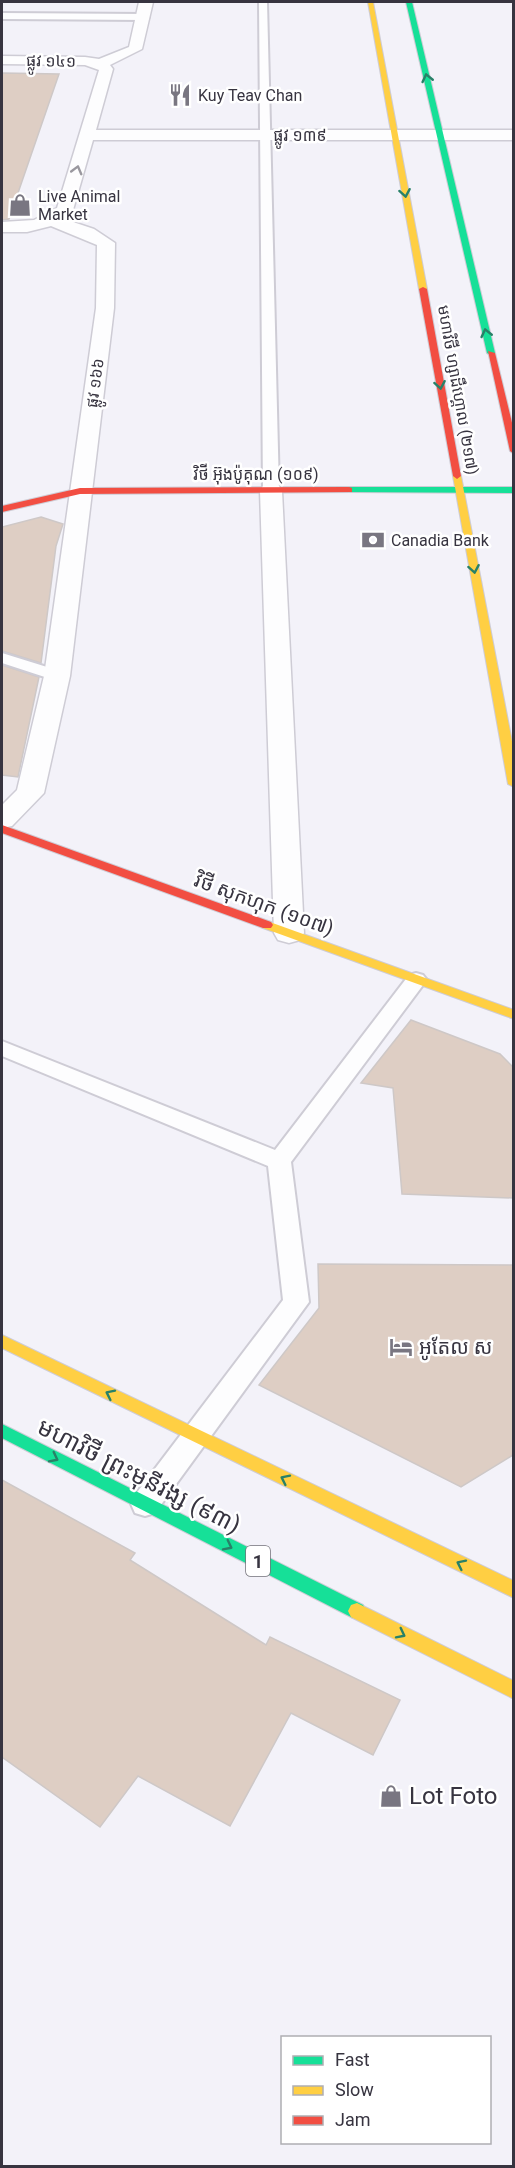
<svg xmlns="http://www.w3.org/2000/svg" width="515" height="2168" viewBox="0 0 515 2168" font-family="Roboto,'Noto Sans Khmer',sans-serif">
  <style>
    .building { fill: #decec4; stroke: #cec8c7; stroke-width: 1.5 }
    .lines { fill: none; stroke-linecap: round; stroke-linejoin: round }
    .lane-casing { stroke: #ceccd5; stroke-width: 4 }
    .street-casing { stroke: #ceccd5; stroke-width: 3 }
    .fast-casing { stroke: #ceccd5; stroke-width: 2 }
    .slow-casing { stroke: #ceccd5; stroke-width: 2 }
    .jam-casing { stroke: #ceccd5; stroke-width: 2 }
    .lane { fill: #fdfdfe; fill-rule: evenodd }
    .street { fill: #fdfdfe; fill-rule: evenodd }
    .fast { fill: #16e098; fill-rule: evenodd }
    .slow { fill: #ffcf43; fill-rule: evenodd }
    .jam { fill: #f24e42; fill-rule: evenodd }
    .oneway { stroke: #288168 }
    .oneway2 { stroke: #9a989f }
    .labels { text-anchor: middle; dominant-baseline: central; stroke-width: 5; stroke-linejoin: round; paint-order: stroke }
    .far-street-label { font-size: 16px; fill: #373440; stroke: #fff }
    .far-poi-label { font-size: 16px; fill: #373440; stroke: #fff; text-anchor: start }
    .shield { fill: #fff; stroke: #737179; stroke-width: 1.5 }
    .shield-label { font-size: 18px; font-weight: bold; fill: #373440 }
    .street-label { font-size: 20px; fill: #373440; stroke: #fff }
    .poi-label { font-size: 20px; fill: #373440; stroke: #fff; text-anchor: start }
    .near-street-label { font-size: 24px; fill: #373440; stroke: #fff }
    .near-poi-label { font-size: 24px; fill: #373440; stroke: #fff; text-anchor: start }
  </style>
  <rect width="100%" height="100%" fill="#f3f2f9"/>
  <!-- building -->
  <path class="building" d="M2 73 59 74 9 219 2 220Z
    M41 517 63 524 56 546 41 663 2 651V527Z
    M2 665 39 677 18 777 2 775Z
    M411 1020 500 1054 513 1067V1198L402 1194 393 1088 361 1083Z
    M318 1264 513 1265V1455L461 1487 259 1385 319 1308Z
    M2 1480 135 1553 130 1560 266 1645 270 1637 400 1700 373 1755 291 1713 230 1826 138 1776 100 1827 2 1757Z"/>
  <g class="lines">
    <!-- lane casing -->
    <g class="lane-casing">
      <path id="lane" d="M259 2H267L279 491 271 496 263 491Z
        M2 13 144 14 149 17 144 20 2 19Z
        M2 653 63 672 66 676 57 681 2 663Z
        M416 973 423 975 427 980 423 985 291 1162 309 1302 155 1513 145 1516 135 1513 131 1504 135 1495 283 1300 268 1166 2 1056V1041L275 1150 409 975Z"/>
    </g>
    <!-- street casing -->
    <g class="street-casing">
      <path id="street" d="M139 2H153L142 49 110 65 113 69 96 130H514V140H93L73 210 64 219 94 229 115 243 114 308 70 676 44 793 12 826 2 828V805L17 790 44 676 96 308 97 245 51 226 27 232H2V222L34 220 57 208 99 70 85 65 2 64V56L85 57 99 59 129 47Z
        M271 484 279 486 282 491 304 933 300 940 289 943 278 940 274 933 260 491 263 486Z"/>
    </g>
    <!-- fast casing -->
    <g class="fast-casing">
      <path id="fast" d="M406 2H412L495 353 491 355 487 353Z
        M349 487H514V493L346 492V488Z
        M2 1424 363 1605 366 1611 363 1617 357 1619 351 1617 2 1438Z"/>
    </g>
    <!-- slow casing -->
    <g class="slow-casing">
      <path id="slow" d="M368 2H373L427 289 423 291 419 289Z
        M457 473 461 476 514 752V787L508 784 453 476Z
        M267 921 514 1010V1019L263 928 261 925Z
        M2 1335 514 1581V1598L2 1348Z
        M357 1603 514 1681V1699L351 1617 348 1611 351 1605Z"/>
    </g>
    <!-- jam casing -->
    <g class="jam-casing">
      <path id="jam" d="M423 287 427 289 461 476 457 479 453 476 419 289Z
        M488 351 495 353 514 431V454L510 451Z
        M349 487 352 488V492L80 494 2 512V506L80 488Z
        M2 825 271 922 273 925 271 928H263L2 833Z"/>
    </g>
    <!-- lane -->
    <use href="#lane" class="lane"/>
    <!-- street -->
    <use href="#street" class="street"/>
    <!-- fast -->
    <use href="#fast" class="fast"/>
    <!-- slow -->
    <use href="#slow" class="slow"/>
    <!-- jam -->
    <use href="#jam" class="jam"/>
  </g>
  <!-- one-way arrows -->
  <defs><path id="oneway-chevron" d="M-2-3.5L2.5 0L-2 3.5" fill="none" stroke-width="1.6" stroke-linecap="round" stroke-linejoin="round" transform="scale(1.5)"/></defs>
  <g class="oneway">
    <use href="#oneway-chevron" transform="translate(427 78) rotate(-103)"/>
    <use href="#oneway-chevron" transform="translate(405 193) rotate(80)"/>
    <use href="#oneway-chevron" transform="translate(486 333) rotate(-103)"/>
    <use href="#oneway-chevron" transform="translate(440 385) rotate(80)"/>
    <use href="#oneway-chevron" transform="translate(474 569) rotate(80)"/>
    <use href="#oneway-chevron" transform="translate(110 1394) rotate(-154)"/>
    <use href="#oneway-chevron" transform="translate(54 1458) rotate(27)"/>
    <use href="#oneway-chevron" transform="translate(285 1479) rotate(-154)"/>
    <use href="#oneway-chevron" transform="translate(228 1546) rotate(27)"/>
    <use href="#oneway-chevron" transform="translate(461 1564) rotate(-154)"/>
    <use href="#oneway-chevron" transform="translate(401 1634) rotate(27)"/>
  </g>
  <use class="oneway2" href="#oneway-chevron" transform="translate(77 170) rotate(-75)"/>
  <!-- icons -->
  <defs>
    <g id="restaurant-bare" transform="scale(1.8)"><path d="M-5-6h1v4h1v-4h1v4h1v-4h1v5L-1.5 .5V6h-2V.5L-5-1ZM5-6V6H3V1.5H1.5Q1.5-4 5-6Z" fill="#797681" stroke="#fff" stroke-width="2.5" paint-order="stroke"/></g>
    <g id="shop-bare" transform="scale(1.8)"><path d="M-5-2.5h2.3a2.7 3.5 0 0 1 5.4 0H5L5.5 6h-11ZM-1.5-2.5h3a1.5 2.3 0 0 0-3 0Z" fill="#797681" stroke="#fff" stroke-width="2.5" paint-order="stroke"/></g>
    <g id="bank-bare" transform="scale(1.8)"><path d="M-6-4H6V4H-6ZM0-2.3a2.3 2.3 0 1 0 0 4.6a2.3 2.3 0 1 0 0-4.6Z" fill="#797681" stroke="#fff" stroke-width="2.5" paint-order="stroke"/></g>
    <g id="hotel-bare" transform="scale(1.8)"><path d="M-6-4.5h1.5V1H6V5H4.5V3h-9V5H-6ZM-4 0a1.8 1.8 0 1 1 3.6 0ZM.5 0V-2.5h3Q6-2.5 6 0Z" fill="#797681" stroke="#fff" stroke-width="2.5" paint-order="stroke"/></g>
  </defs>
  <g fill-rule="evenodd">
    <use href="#restaurant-bare" x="180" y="95"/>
    <use href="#shop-bare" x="20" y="205"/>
    <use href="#bank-bare" x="373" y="540"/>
    <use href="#hotel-bare" x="401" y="1347"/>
    <use href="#shop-bare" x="391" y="1796"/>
  </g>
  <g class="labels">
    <!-- far-street labels -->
    <g class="far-street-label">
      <text transform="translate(51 61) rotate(1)">ផ្លូវ ១៤១</text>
      <text x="300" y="135">ផ្លូវ ១៣៩</text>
      <text transform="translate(95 383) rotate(-82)">ផ្លូវ ១៦៦</text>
      <text transform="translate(458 390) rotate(80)">មហាវិថី ហ្សាដឹហ្គោល (២១៧)</text>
      <text x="256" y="474">វិថី អ៊ុងប៉ូគុណ (១០៩)</text>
    </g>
    <!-- far-poi labels -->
    <g class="far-poi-label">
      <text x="198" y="95">Kuy Teav Chan</text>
      <text x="38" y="196">Live Animal<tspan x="38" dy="18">Market</tspan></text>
      <text x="391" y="540">Canadia Bank</text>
    </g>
    <!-- shield labels -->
    <rect class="shield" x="246" y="1546" width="24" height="30" rx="4.5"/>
    <g class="shield-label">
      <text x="258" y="1561">1</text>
    </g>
    <!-- street labels -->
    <g class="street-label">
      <text transform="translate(264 904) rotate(20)">វិថី សុកហុក (១០៧)</text>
    </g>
    <!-- poi labels -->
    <g class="poi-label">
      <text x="419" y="1347">អូតែល ស</text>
    </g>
    <!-- near-street labels -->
    <g class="near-street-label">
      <text transform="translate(139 1476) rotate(27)">មហាវិថី ព្រះមុនីវង្ស (៩៣)</text>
    </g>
    <!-- near-poi labels -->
    <g class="near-poi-label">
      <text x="409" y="1796">Lot Foto</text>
    </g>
  </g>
  <!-- border -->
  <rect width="515" height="2168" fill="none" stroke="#373440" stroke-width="6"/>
  <!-- legend -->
  <rect x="281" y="2036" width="210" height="108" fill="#ffffff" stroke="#afaeb3" stroke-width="1.5"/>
  <rect x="293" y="2056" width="30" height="9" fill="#16e098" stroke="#afaeb3" stroke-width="1.5"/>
  <text x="335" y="2066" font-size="18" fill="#373440">Fast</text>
  <rect x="293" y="2086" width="30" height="9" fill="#ffcf43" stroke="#afaeb3" stroke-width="1.5"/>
  <text x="335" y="2096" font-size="18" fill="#373440">Slow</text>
  <rect x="293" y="2116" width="30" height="9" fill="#f24e42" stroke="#afaeb3" stroke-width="1.5"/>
  <text x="335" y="2126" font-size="18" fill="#373440">Jam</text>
</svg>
